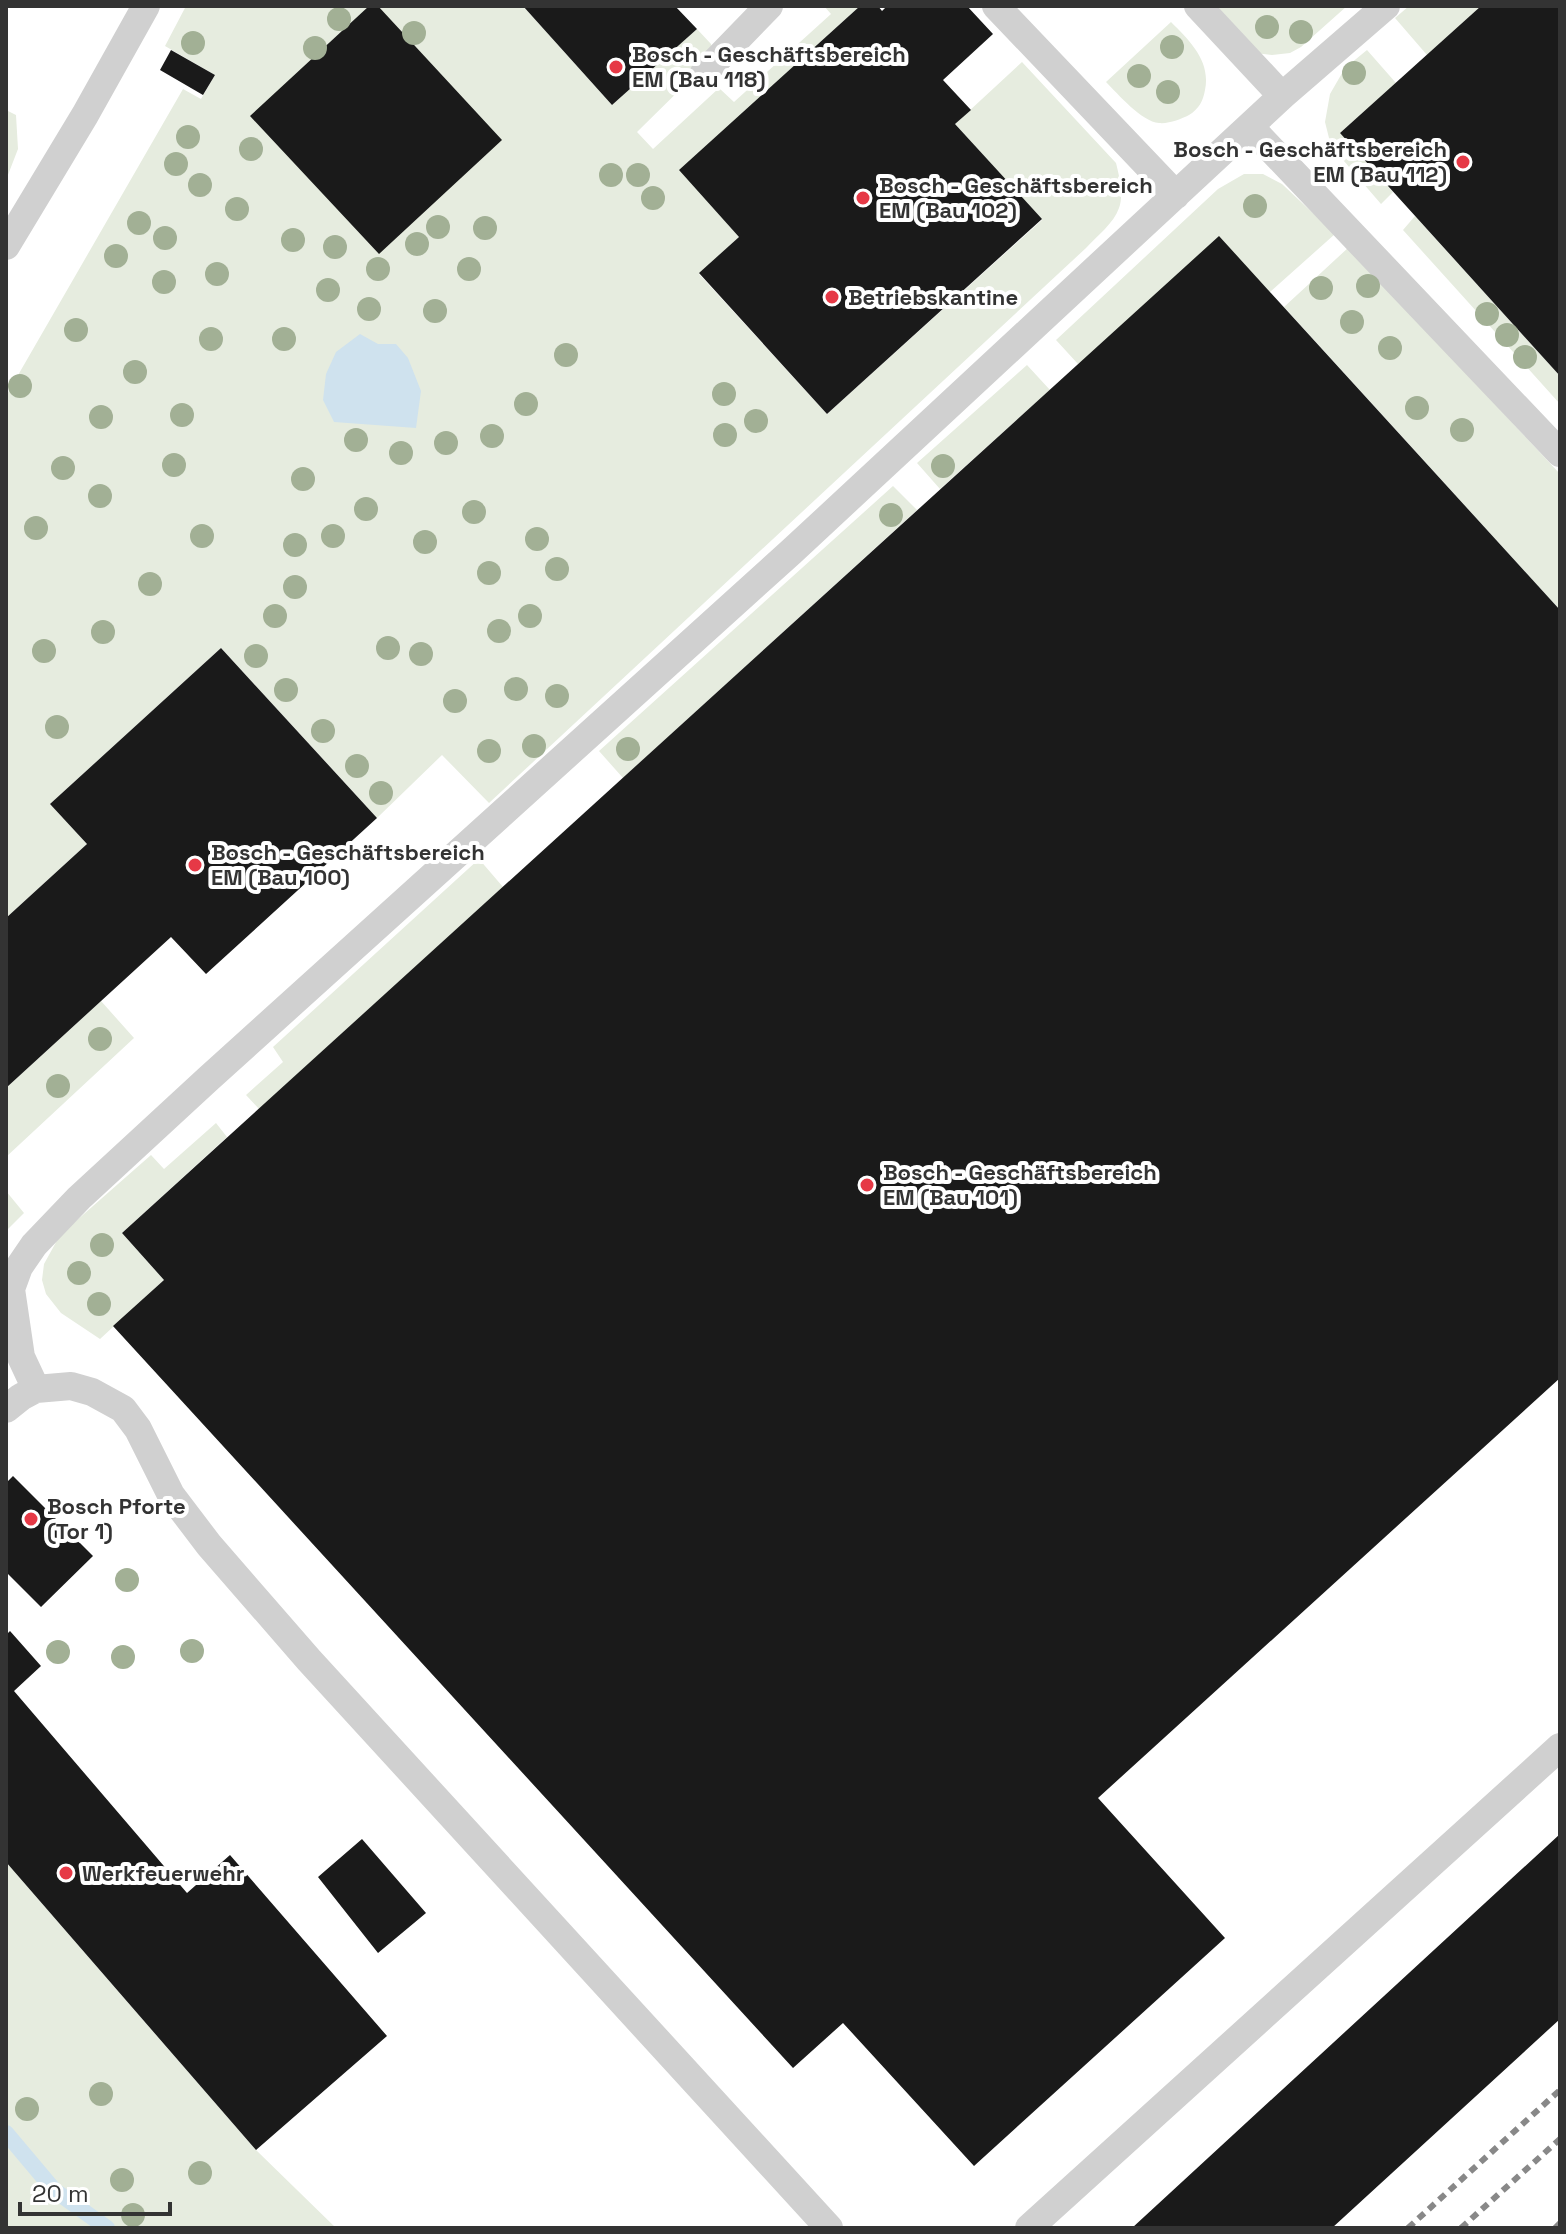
<svg xmlns="http://www.w3.org/2000/svg" width="1566" height="2234" viewBox="0 0 1566 2234" font-family="'Space Grotesk',sans-serif">
  <style>
    .green { fill: #e6ecdf }
    .water { fill: #cfe2ee }
    .lines { fill: none; stroke-linecap: round; stroke-linejoin: round }
    .stream { stroke: #cfe2ee; stroke-width: 16 }
    .building { fill: #1a1a1a }
    .lane { stroke: #d0d0d0; stroke-width: 28 }
    .rail { stroke: #888; stroke-width: 6; stroke-dasharray: 8 6; stroke-linecap: butt }
    .tree { fill: #a2b095 }
    .poi-dot { fill: #e63946; stroke: #fff; stroke-width: 3 }
    .labels { text-anchor: middle; dominant-baseline: central; stroke-width: 8; stroke-linejoin: round; paint-order: stroke }
    .poi-label { font-size: 22px; font-weight: bold; fill: #333; stroke: #fff; text-anchor: start }
  </style>
  <rect width="100%" height="100%" fill="#fff"/>
  <!-- green -->
  <path class="green" d="M186 6H523L612 105 697 29 711 44 713 51 704 66 637 132 653 149 719 88 734 102 831 14 824 6H860L680 170 739 237 699 274 827 414 1042 220 955 124 1022 62 1116 163C1119 175 1124 195 1119 208 1114 223 1097 236 1086 248L489 803 442 755 377 818 221 648 50 804 87 844 6 918V396L183 89 201 99 215 75 165 46Z
    M1202 6H1347L1301 47 1290 53 1272 55 1255 53Z
    M1409 6H1481L1427 55 1395 18Z
    M1171 22C1190 41 1211 61 1205 90 1203 101 1199 109 1189 115 1181 119 1169 124 1159 123 1142 122 1118 94 1106 82Z
    M1367 50 1396 83 1340 133 1393 192 1381 204 1331 146 1325 122 1330 94 1345 68Z
    M6 110 16 115 18 149 6 180Z
    M1244 174H1263L1282 184 1335 234 1270 292 1078 364 1056 340 1218 189Z
    M1415 216 1560 376V404L1403 230Z
    M1349 247 1560 474V610L1284 307Z
    M1027 365 1050 390 940 489 917 463Z
    M893 486 917 510 623 778 599 751Z
    M479 859 503 887 259 1109 246 1095 283 1062 273 1047Z
    M101 1001 134 1038 6 1157V1088Z
    M216 1123 227 1137 122 1233 164 1280 100 1339 61 1313 46 1294 42 1280 44 1264 60 1235 151 1155 164 1169Z
    M6 1191 24 1213 6 1231Z
    M6 1862 256 2150 336 2228H6Z"/>
  <!-- water -->
  <path class="water" d="M360 334 378 344H396L408 358 421 391 416 428 334 422 323 400 326 374 336 352Z"/>
  <g class="lines">
    <!-- stream -->
    <path class="stream" d="M6 2133 54 2190 107 2228"/>
  </g>
  <!-- building -->
  <path class="building" d="M369 6H378L502 140 379 254 250 116Z
    M523 6H675L697 29 612 105Z
    M860 6H878L882 11 887 6H967L993 34 943 80 971 110 955 124 1042 219 827 414 699 273 739 237 679 170Z
    M1481 6H1560V376L1340 133Z
    M171 50 215 75 203 95 160 70Z
    M1219 236 1560 610V1378L1098 1798 1225 1938 974 2166 843 2023 793 2068 113 1326 164 1280 122 1233Z
    M221 648 377 818 206 974 171 937 6 1088V918L87 844 50 804Z
    M13 1476 93 1556 41 1607 6 1572V1483Z
    M10 1631 41 1666 14 1691 187 1893 230 1855 387 2036 256 2150 6 1862V1635Z
    M1560 1834V2019L1332 2228H1132Z
    M362 1839 426 1913 378 1953 318 1877Z"/>
  <g class="lines">
    <!-- lane -->
    <path class="lane" d="M996 6 1176 195
      M1198 6 1282 96
      M704 73 769 6
      M1250 127 1560 453
      M6 246 85 115 146 6
      M36 1389 21 1357 11 1289 19 1267 34 1245 79 1198 208 1079 791 552 1282 96 1386 6
      M6 1409 21 1397 36 1389 71 1386 92 1392 123 1409 138 1429 171 1495 209 1545 309 1660 829 2228
      M1029 2228 1560 1747"/>
    <!-- rail -->
    <path class="rail" d="M1408 2228 1560 2090
      M1461 2228 1560 2139
      M1555 2228 1560 2223"/>
  </g>
  <!-- trees -->
  <g class="tree">
    <circle cx="339" cy="19" r="12"/>
    <circle cx="1267" cy="27" r="12"/>
    <circle cx="1301" cy="32" r="12"/>
    <circle cx="414" cy="33" r="12"/>
    <circle cx="193" cy="43" r="12"/>
    <circle cx="1172" cy="47" r="12"/>
    <circle cx="315" cy="48" r="12"/>
    <circle cx="1354" cy="73" r="12"/>
    <circle cx="1139" cy="76" r="12"/>
    <circle cx="1168" cy="92" r="12"/>
    <circle cx="188" cy="137" r="12"/>
    <circle cx="251" cy="149" r="12"/>
    <circle cx="176" cy="164" r="12"/>
    <circle cx="611" cy="175" r="12"/>
    <circle cx="638" cy="175" r="12"/>
    <circle cx="200" cy="185" r="12"/>
    <circle cx="653" cy="198" r="12"/>
    <circle cx="1255" cy="206" r="12"/>
    <circle cx="237" cy="209" r="12"/>
    <circle cx="139" cy="223" r="12"/>
    <circle cx="438" cy="227" r="12"/>
    <circle cx="485" cy="228" r="12"/>
    <circle cx="165" cy="238" r="12"/>
    <circle cx="293" cy="240" r="12"/>
    <circle cx="417" cy="244" r="12"/>
    <circle cx="335" cy="247" r="12"/>
    <circle cx="116" cy="256" r="12"/>
    <circle cx="378" cy="269" r="12"/>
    <circle cx="469" cy="269" r="12"/>
    <circle cx="217" cy="274" r="12"/>
    <circle cx="164" cy="282" r="12"/>
    <circle cx="1368" cy="286" r="12"/>
    <circle cx="1321" cy="288" r="12"/>
    <circle cx="328" cy="290" r="12"/>
    <circle cx="369" cy="309" r="12"/>
    <circle cx="435" cy="311" r="12"/>
    <circle cx="1487" cy="314" r="12"/>
    <circle cx="1352" cy="322" r="12"/>
    <circle cx="76" cy="330" r="12"/>
    <circle cx="1507" cy="335" r="12"/>
    <circle cx="211" cy="339" r="12"/>
    <circle cx="284" cy="339" r="12"/>
    <circle cx="1390" cy="348" r="12"/>
    <circle cx="566" cy="355" r="12"/>
    <circle cx="1525" cy="357" r="12"/>
    <circle cx="135" cy="372" r="12"/>
    <circle cx="20" cy="386" r="12"/>
    <circle cx="724" cy="394" r="12"/>
    <circle cx="526" cy="404" r="12"/>
    <circle cx="1417" cy="408" r="12"/>
    <circle cx="182" cy="415" r="12"/>
    <circle cx="101" cy="417" r="12"/>
    <circle cx="756" cy="421" r="12"/>
    <circle cx="1462" cy="430" r="12"/>
    <circle cx="725" cy="435" r="12"/>
    <circle cx="492" cy="436" r="12"/>
    <circle cx="356" cy="440" r="12"/>
    <circle cx="446" cy="443" r="12"/>
    <circle cx="401" cy="453" r="12"/>
    <circle cx="174" cy="465" r="12"/>
    <circle cx="943" cy="466" r="12"/>
    <circle cx="63" cy="468" r="12"/>
    <circle cx="303" cy="479" r="12"/>
    <circle cx="100" cy="496" r="12"/>
    <circle cx="366" cy="509" r="12"/>
    <circle cx="474" cy="512" r="12"/>
    <circle cx="891" cy="515" r="12"/>
    <circle cx="36" cy="528" r="12"/>
    <circle cx="202" cy="536" r="12"/>
    <circle cx="333" cy="536" r="12"/>
    <circle cx="537" cy="539" r="12"/>
    <circle cx="425" cy="542" r="12"/>
    <circle cx="295" cy="545" r="12"/>
    <circle cx="557" cy="569" r="12"/>
    <circle cx="489" cy="573" r="12"/>
    <circle cx="150" cy="584" r="12"/>
    <circle cx="295" cy="587" r="12"/>
    <circle cx="275" cy="616" r="12"/>
    <circle cx="530" cy="616" r="12"/>
    <circle cx="499" cy="631" r="12"/>
    <circle cx="103" cy="632" r="12"/>
    <circle cx="388" cy="648" r="12"/>
    <circle cx="44" cy="651" r="12"/>
    <circle cx="421" cy="654" r="12"/>
    <circle cx="256" cy="656" r="12"/>
    <circle cx="516" cy="689" r="12"/>
    <circle cx="286" cy="690" r="12"/>
    <circle cx="557" cy="696" r="12"/>
    <circle cx="455" cy="701" r="12"/>
    <circle cx="57" cy="727" r="12"/>
    <circle cx="323" cy="731" r="12"/>
    <circle cx="534" cy="746" r="12"/>
    <circle cx="628" cy="749" r="12"/>
    <circle cx="489" cy="751" r="12"/>
    <circle cx="357" cy="766" r="12"/>
    <circle cx="381" cy="793" r="12"/>
    <circle cx="100" cy="1039" r="12"/>
    <circle cx="58" cy="1086" r="12"/>
    <circle cx="102" cy="1245" r="12"/>
    <circle cx="79" cy="1273" r="12"/>
    <circle cx="99" cy="1304" r="12"/>
    <circle cx="127" cy="1580" r="12"/>
    <circle cx="192" cy="1651" r="12"/>
    <circle cx="58" cy="1652" r="12"/>
    <circle cx="123" cy="1657" r="12"/>
    <circle cx="101" cy="2094" r="12"/>
    <circle cx="27" cy="2109" r="12"/>
    <circle cx="200" cy="2173" r="12"/>
    <circle cx="122" cy="2180" r="12"/>
    <circle cx="133" cy="2215" r="12"/>
  </g>
  <!-- markers -->
  <g class="poi-dot">
    <circle cx="616" cy="67" r="8"/>
    <circle cx="1463" cy="162" r="8"/>
    <circle cx="863" cy="198" r="8"/>
    <circle cx="832" cy="297" r="8"/>
    <circle cx="195" cy="865" r="8"/>
    <circle cx="867" cy="1185" r="8"/>
    <circle cx="31" cy="1519" r="8"/>
    <circle cx="66" cy="1873" r="8"/>
  </g>
  <g class="labels">
    <!-- poi labels -->
    <g class="poi-label">
      <text x="632" y="54">Bosch - Geschäftsbereich<tspan x="632" dy="25">EM (Bau 118)</tspan></text>
      <text x="1447" y="149" text-anchor="end">Bosch - Geschäftsbereich<tspan x="1447" dy="25">EM (Bau 112)</tspan></text>
      <text x="879" y="185">Bosch - Geschäftsbereich<tspan x="879" dy="25">EM (Bau 102)</tspan></text>
      <text x="848" y="297">Betriebskantine</text>
      <text x="211" y="852">Bosch - Geschäftsbereich<tspan x="211" dy="25">EM (Bau 100)</tspan></text>
      <text x="883" y="1172">Bosch - Geschäftsbereich<tspan x="883" dy="25">EM (Bau 101)</tspan></text>
      <text x="47" y="1506">Bosch Pforte<tspan x="47" dy="25">(Tor 1)</tspan></text>
      <text x="82" y="1873">Werkfeuerwehr</text>
    </g>
  </g>
  <!-- border -->
  <rect width="1566" height="2234" fill="none" stroke="#333333" stroke-width="16"/>
  <!-- scale -->
  <path d="M20 2202v12h150v-12" fill="none" stroke="#333333" stroke-width="4"/>
  <text x="32" y="2202" font-size="24" fill="#333333" stroke="#ffffff" stroke-width="6" paint-order="stroke">20 m</text>
</svg>
